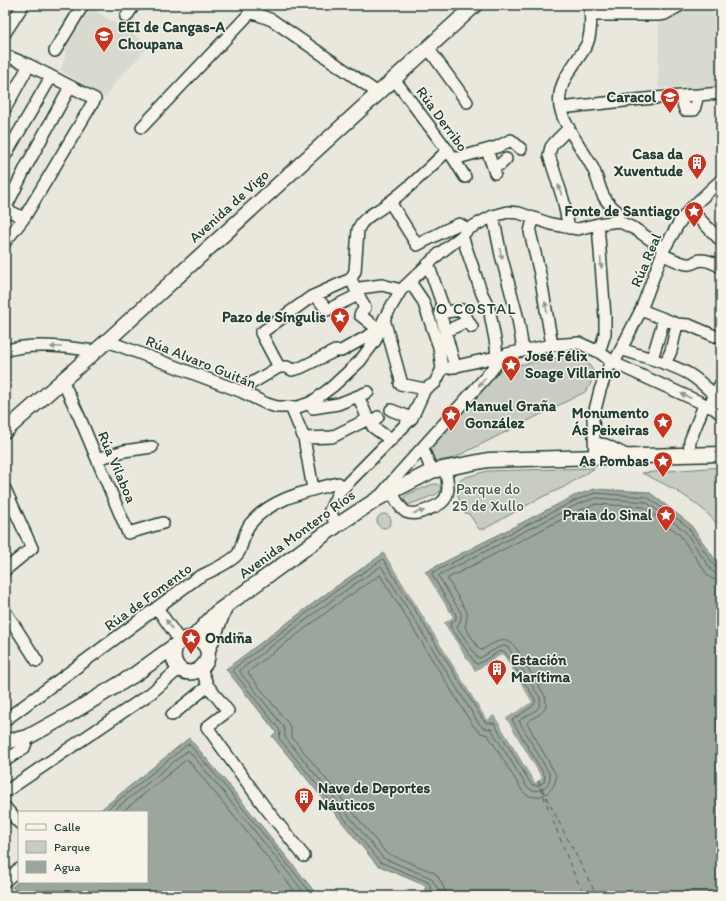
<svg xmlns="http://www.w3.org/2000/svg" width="726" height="901" viewBox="0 0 726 901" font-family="Itim,sans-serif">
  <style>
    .built { fill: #d9dacf }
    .green { fill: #c8ccc1; stroke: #74847a }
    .water { fill: #9ca69c; stroke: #6a7c72 }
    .pier { fill: #eae8dd }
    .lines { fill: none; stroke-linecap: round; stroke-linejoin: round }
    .shore { stroke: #51675e; stroke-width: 1 }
    .ferry { stroke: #445c53; stroke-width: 1; stroke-dasharray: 5 4; stroke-linecap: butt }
    .minor-casing { stroke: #1f3d34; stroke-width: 14 }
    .major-casing { stroke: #1f3d34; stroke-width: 17 }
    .minor { stroke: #f7f3e8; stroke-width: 11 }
    .major { stroke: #f7f3e8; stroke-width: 14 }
    .oneway { fill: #8b988e }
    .labels { text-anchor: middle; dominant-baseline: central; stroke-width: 3; stroke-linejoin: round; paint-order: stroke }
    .poi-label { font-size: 15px; font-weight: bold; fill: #1f3d34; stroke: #f7f3e8; text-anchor: end }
    .street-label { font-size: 15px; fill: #1f3d34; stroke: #f7f3e8 }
    .park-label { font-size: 15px; fill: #415a50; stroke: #f7f3e8 }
    .neighbourhood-label { font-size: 16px; letter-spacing: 1px; fill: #1f3d34; stroke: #f7f3e8 }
  </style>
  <rect width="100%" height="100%" fill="#eae8dd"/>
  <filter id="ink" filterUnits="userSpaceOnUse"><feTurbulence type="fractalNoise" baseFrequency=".025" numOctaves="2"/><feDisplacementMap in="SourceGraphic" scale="8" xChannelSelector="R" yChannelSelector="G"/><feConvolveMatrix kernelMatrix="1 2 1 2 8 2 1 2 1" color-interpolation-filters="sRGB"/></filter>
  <g filter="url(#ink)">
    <!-- built -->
    <path class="built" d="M686 5H712L713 16 721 15V89L686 93 685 86 658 89 659 20Z
      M91 8 150 45 115 83 106 98 60 70 65 57V49Z"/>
    <!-- green -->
    <path class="green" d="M575 355 584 357 594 372 590 385 585 392 454 458 438 461 433 460 428 450 443 430 501 368Z
      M721 467V529C701 502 671 487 642 473Z
      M595 468 564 487 542 497 484 529H479L469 514 463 512 456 489 460 480 466 477 487 471Z
      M433 484H437L441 487 440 491 437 494 411 504H407L404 500V497L408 494Z
      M377 521a7 7 0 1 1 14 0a7 7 0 1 1-14 0Z"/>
    <!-- water -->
    <path class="water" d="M594 489 649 492 690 524 721 568V896H434L424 892 426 886 377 865 272 736 276 732 226 669 331 590 384 553 487 719 494 715 535 783 542 778 505 717 531 702 503 655 475 671 444 623 453 617 425 572 574 496Z
      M189 738 227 783 318 896H20L12 887 19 881 147 882V812H98Z"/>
    <!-- pier -->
    <path class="pier" d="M384 553 387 554 488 717 493 713 495 714 536 780 539 778 503 718 504 716 529 701 502 657 476 673 474 672 442 624 443 622 450 616 423 571 425 572 453 617 444 623 475 671 503 654 532 702 506 718 542 778 535 783 494 715 487 720Z"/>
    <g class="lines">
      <!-- shore -->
      <path class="shore" d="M104 812 187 745 189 744 224 785 313 896
        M112 812 187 751H189L220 788 307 896
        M122 812 186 760H188L299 896
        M435 896 434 892 430 889V885L428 882 380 862 279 738 280 732 279 729 233 671V669L333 593 383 559 484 721 487 723H494L531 784 537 786 544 782 545 776 512 720 533 706 535 703V699L505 652 500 651 478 664H476L450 626 451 623 456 619V615L432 575V573L576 500 595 493 647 497 687 526 716 568 721 570
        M440 896 439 891 431 878 383 858 285 737V731L283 726 240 672V670L336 597 381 566 479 724 484 728 491 729 527 787C536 796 551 787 550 775L519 721C526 714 543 712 540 698L508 647 504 646 499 647 480 658 477 657 457 627 461 619V613L439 577V575L578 504 596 498 646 502 684 530 712 571 716 574 721 575
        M446 896C445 888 440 879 435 873L386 853 291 736V729L288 723 248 673 249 671 340 602 380 575 474 727 481 733 488 735 523 792C536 804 557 792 556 775L527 723C536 714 550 714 545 696L516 648C506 634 493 643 482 650L479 649 465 627 467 618V612L448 580V578L580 510 596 504 644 507 679 534 709 577 715 580 721 581"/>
      <!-- ferry -->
      <path class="ferry" d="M538 781 597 896
        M540 787 573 872 585 896"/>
      <!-- minor casing -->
      <g class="minor-casing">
        <path id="minor" d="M246 5 251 12 272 20 378 93
          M590 5C591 17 592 33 587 44 576 65 556 81 560 107 564 126 581 147 590 163 603 184 595 194 618 212V221
          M591 15H658L665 14 681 5
          M126 17 134 5
          M5 33 23 5
          M428 48 467 102
          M55 51 83 5
          M5 59 7 56 29 65 95 99 24 218 5 209 27 165 70 87
          M394 79 454 159 465 177
          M698 95 721 93
          M560 108C606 103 652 97 698 95L694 110H685L681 96
          M5 109 29 65
          M142 127 251 12
          M487 150 495 173
          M5 156 51 77
          M454 159 497 147 511 140 521 149
          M493 167 501 164 506 159
          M390 202 417 245 448 229 459 224 468 229
          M690 209 721 241
          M493 216 501 255 518 319 523 350
          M533 219 530 232 540 274 552 345
          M598 224 605 317V334L599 352
          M569 228 563 199 549 155 551 147 555 142 569 128
          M462 236 482 294 489 308 496 345 497 363
          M5 242 24 218
          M663 255C671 258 679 263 687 264 691 265 693 263 697 261 705 258 714 263 721 267
          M428 264 445 312H440L455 367
          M351 279 355 271 358 230C361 220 372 214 380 209 405 192 426 171 448 150
          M410 282 423 301 439 347 442 369
          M355 288 365 308 360 315 379 330
          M315 295 327 310 358 295
          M641 310 677 324 689 325 715 336
          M445 312 462 310 472 327
          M384 319 402 384
          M446 331 468 321
          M107 341 240 391 267 404 277 407H298L310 403 316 399 333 386 360 361 375 341 384 319 401 290 440 253 462 236 468 229 493 216 508 212 519 213 551 224 578 229 598 224 618 221 635 229 664 249
          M621 349C643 357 668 362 689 374 701 381 710 392 721 400
          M5 351C30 342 68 347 94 351
          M652 359 664 319
          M614 363 641 310 664 249 679 223 690 209 721 180
          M665 364 671 351 677 324
          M279 367 261 333 311 297 351 279 355 288H360L382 285 401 290
          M448 368 496 357
          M62 380 79 416 128 533 163 523
          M400 384 425 389
          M244 393 247 386 279 367H287L292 370 300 368 335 351H341L379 330
          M358 396 368 419
          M712 400 721 383
          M310 403 313 408 338 404 368 392
          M291 407 304 438 313 489
          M391 410 412 418
          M369 419 373 427 391 440
          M304 438 332 437 368 419 373 421 378 417
          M595 443 606 445 628 456
          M423 449 432 471
          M689 455 690 441 704 405
          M595 457 593 418 600 390 611 361
          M97 459 124 451 152 447
          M5 489 32 548 5 570
          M391 491C395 497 399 508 406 512 413 515 419 513 427 510 431 508 437 506 441 503 452 495 447 479 445 468
          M381 495 397 476 486 377 501 358 507 354 552 345 579 343 599 352 614 363 715 409 721 414
          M336 526 330 510 338 493 412 418 425 389 435 383 442 369
          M157 608 180 641
          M5 611 37 661
          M201 669 208 686 228 711 207 727 264 806 304 856
          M172 715 208 686
          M5 720 197 578C206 573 235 561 239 552 243 543 244 532 250 524 271 498 308 491 338 483L343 487
          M5 761 24 748 28 737
          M5 792 151 693 180 668
          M5 807 19 823
          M5 881 19 869"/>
      </g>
      <!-- major casing -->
      <g class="major-casing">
        <path id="major" d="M5 431 107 341 475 5
          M193 638 216 613 336 526 379 498 432 471 488 460 721 454
          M208 650 224 610
          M5 742 28 737 68 715 134 675 184 639C191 637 197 637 202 642 220 658 192 685 177 666 172 659 173 652 176 645"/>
      </g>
      <!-- minor -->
      <use href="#minor" class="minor"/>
      <!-- major -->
      <use href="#major" class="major"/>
    </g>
    <!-- one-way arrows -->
    <defs><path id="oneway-solid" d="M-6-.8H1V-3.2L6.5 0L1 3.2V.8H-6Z"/></defs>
    <g class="oneway">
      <use href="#oneway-solid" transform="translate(560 190) rotate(-108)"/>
      <use href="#oneway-solid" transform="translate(501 254) rotate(77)"/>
      <use href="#oneway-solid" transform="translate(601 263) rotate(86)"/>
      <use href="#oneway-solid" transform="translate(546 307) rotate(-100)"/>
      <use href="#oneway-solid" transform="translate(56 347) rotate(-180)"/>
      <use href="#oneway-solid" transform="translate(482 382) rotate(132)"/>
      <use href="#oneway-solid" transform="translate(686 396) rotate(-155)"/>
      <use href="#oneway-solid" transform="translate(419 512) rotate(-13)"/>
      <use href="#oneway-solid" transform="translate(169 624) rotate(-125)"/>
    </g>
  </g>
  <!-- icons -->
  <defs>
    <g id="school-pin" transform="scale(1)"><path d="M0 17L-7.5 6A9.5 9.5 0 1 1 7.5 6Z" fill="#c8321e" stroke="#f7f3e8"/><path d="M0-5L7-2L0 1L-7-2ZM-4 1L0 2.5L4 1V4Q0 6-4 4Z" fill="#fff"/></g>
    <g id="building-pin" transform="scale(1)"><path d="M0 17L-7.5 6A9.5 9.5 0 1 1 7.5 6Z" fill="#c8321e" stroke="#f7f3e8"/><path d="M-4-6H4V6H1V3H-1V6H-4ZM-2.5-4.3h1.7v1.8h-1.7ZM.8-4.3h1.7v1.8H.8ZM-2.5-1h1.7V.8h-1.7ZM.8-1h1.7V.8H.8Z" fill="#fff"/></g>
    <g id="sight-pin" transform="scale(1)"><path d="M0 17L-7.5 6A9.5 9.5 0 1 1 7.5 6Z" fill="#c8321e" stroke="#f7f3e8"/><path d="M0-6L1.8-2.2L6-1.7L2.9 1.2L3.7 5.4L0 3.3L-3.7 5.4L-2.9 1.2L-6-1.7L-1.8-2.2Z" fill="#fff"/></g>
  </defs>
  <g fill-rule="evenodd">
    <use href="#school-pin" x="104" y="36"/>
    <use href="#school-pin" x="670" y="97"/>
    <use href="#building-pin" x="697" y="163"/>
    <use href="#sight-pin" x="694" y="211"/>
    <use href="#sight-pin" x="340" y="317"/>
    <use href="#sight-pin" x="511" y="365"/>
    <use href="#sight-pin" x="451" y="415"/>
    <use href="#sight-pin" x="663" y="422"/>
    <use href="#sight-pin" x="663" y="461"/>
    <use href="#sight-pin" x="666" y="515"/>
    <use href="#sight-pin" x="191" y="638"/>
    <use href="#building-pin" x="497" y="669"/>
    <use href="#building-pin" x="304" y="797"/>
  </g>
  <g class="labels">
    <!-- poi labels -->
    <g class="poi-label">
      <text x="118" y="27" text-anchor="start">EEI de Cangas-A<tspan x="118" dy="17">Choupana</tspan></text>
      <text x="656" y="97">Caracol</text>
      <text x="683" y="154">Casa da<tspan x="683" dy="17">Xuventude</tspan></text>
      <text x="680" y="211">Fonte de Santiago</text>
      <text x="326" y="317">Pazo de Síngulis</text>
      <text x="525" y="356" text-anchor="start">José Félix<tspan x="525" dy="17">Soage Villarino</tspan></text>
      <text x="465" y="406" text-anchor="start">Manuel Graña<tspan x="465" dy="17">González</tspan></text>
      <text x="649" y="413">Monumento<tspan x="649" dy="17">Ás Peixeiras</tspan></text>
      <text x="649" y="461">As Pombas</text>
      <text x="652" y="515">Praia do Sinal</text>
      <text x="205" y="638" text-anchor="start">Ondiña</text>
      <text x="511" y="660" text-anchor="start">Estación<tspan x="511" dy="17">Marítima</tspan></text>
      <text x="318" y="788" text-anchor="start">Nave de Deportes<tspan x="318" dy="17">Náuticos</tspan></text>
    </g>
    <!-- street labels -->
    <g class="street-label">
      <text transform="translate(442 119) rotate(54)">Rúa Derribo</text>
      <text transform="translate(229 206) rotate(-42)">Avenida de Vigo</text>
      <text transform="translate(646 260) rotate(-67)">Rúa Real</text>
      <text transform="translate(201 362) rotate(22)">Rúa Alvaro Guitán</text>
      <text transform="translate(117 467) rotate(67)">Rúa Vilaboa</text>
      <text transform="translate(297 534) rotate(-36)">Avenida Montero Ríos</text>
      <text transform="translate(148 597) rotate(-36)">Rúa de Fomento</text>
    </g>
    <!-- park labels -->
    <g class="park-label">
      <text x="488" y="489">Parque do<tspan x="488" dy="17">25 de Xullo</tspan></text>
    </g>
    <!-- neighbourhood labels -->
    <g class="neighbourhood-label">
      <text x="476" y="308">O COSTAL</text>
    </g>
  </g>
  <!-- margin -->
  <rect width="726" height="901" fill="none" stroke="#f7f3e8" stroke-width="20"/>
  <rect x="10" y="10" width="706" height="881" fill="none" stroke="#1f3d34" stroke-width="1.5" filter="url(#ink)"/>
  <!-- legend -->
  <rect x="18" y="811" width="130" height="72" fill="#f7f3e8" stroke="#a1aaa0"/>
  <rect x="26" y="824" width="20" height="6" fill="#f7f3e8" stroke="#a1aaa0"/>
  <text x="54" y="831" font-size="12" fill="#1f3d34">Calle</text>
  <rect x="26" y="841" width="20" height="12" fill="#c8ccc1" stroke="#a1aaa0"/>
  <text x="54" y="851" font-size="12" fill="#1f3d34">Parque</text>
  <rect x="26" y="861" width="20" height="12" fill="#9ca69c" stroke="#a1aaa0"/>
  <text x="54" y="871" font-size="12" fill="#1f3d34">Agua</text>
</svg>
